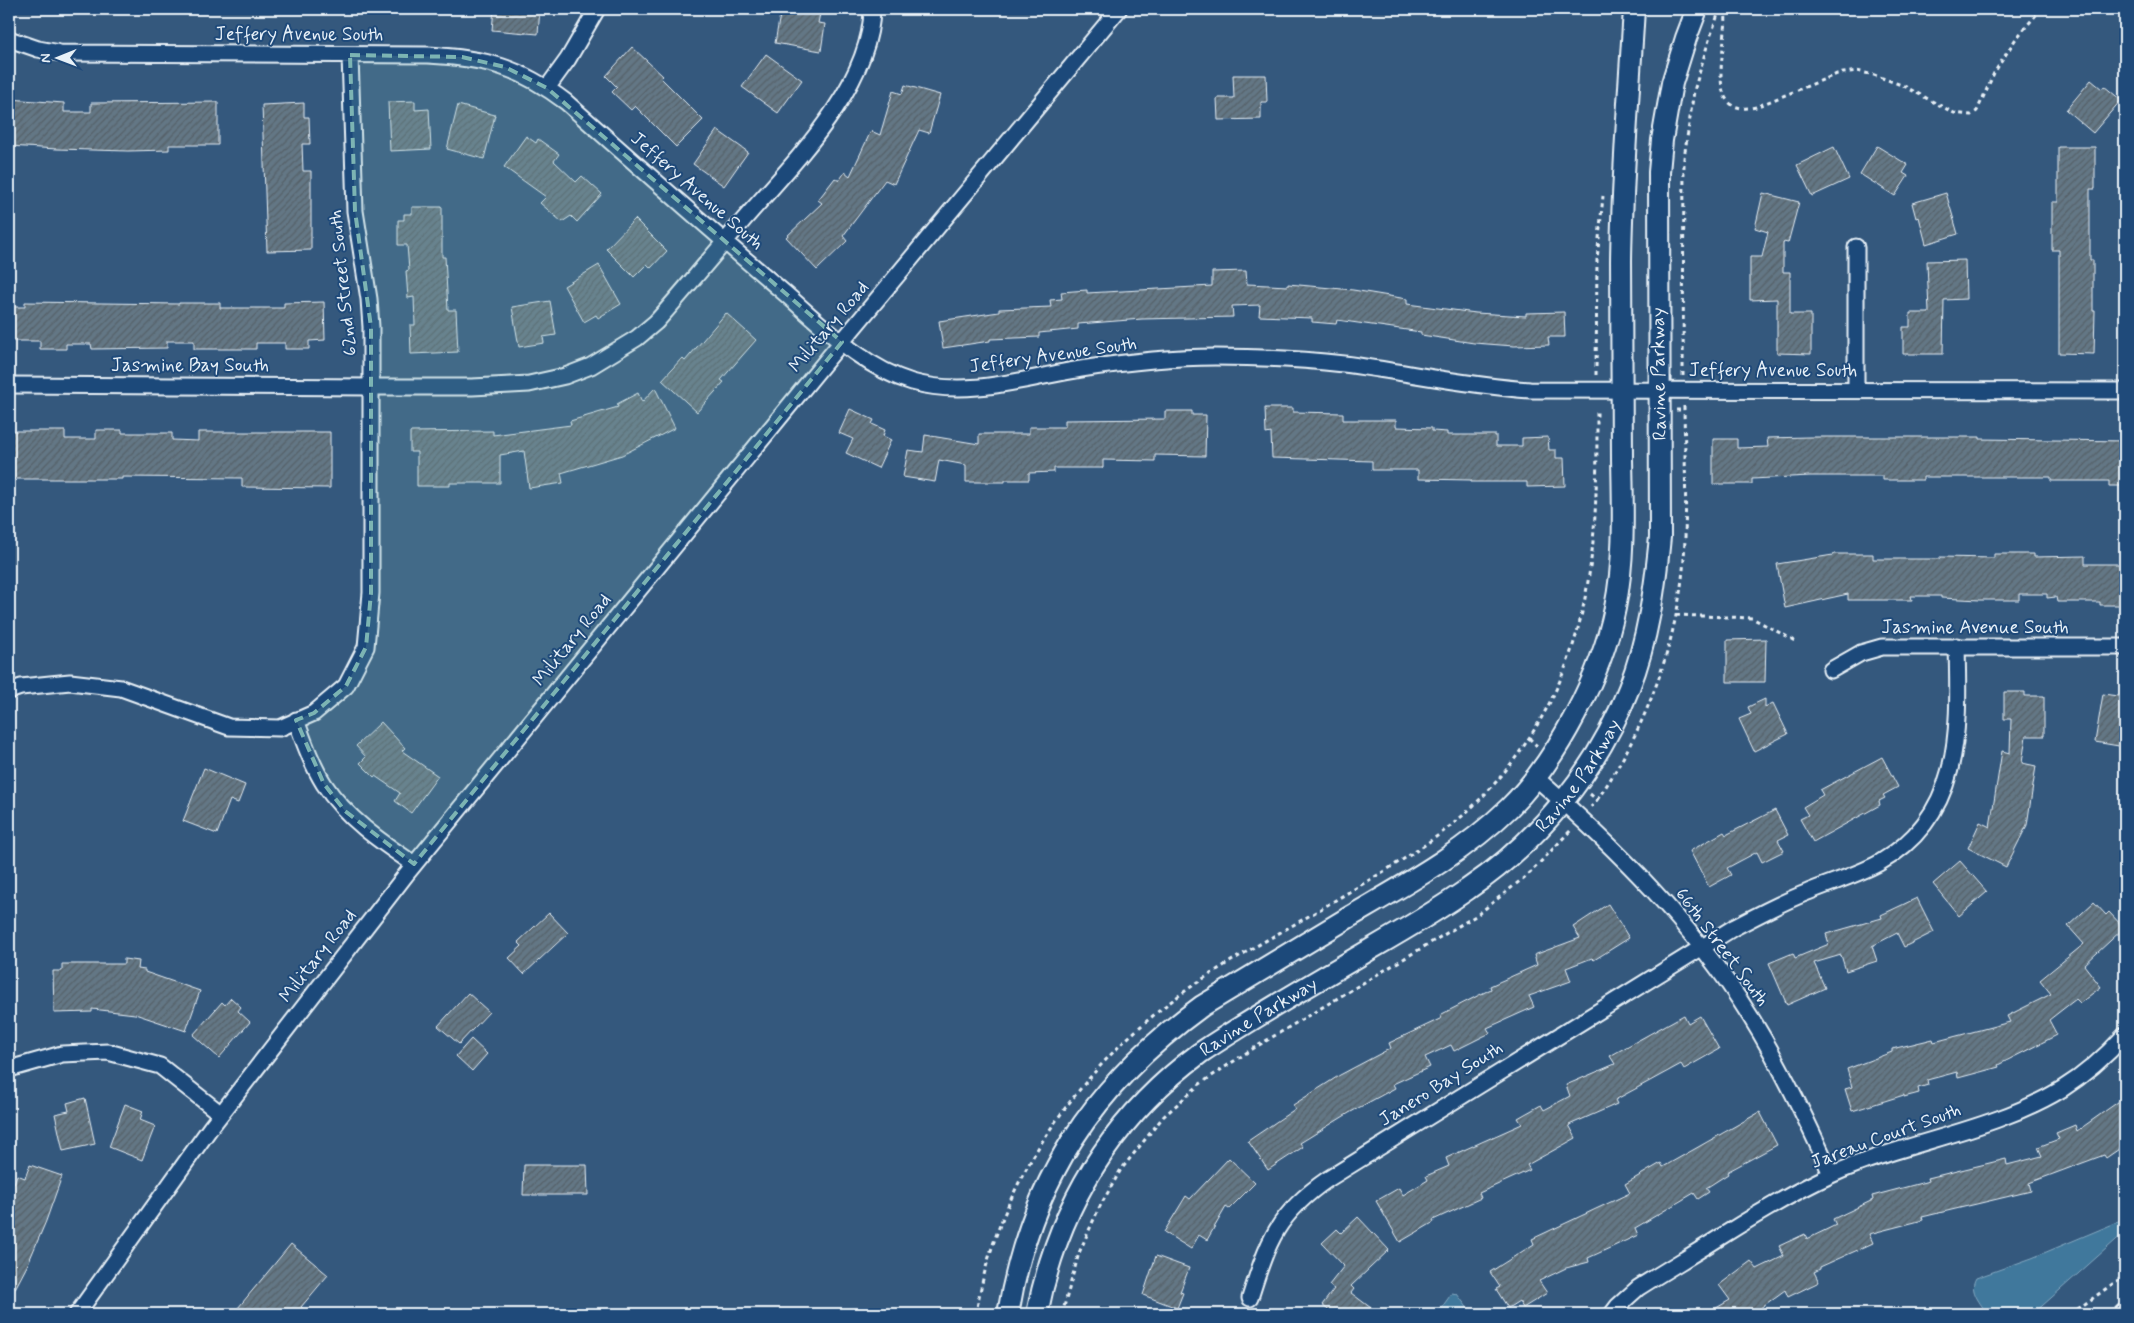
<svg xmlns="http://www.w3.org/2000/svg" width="2134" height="1323" viewBox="0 0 2134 1323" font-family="Mynerve,sans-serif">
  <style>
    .water { fill: #40789c; stroke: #83a8c1 }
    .building { fill: url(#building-hatch); stroke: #e8f1f8 }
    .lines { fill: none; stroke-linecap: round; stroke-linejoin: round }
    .street-casing { stroke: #e8f1f8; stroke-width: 19 }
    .secondary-casing { stroke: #e8f1f8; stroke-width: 24 }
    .path { stroke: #e8f1f8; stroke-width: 3; stroke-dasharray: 4 4; stroke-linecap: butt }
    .street { stroke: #1f4a7a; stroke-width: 15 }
    .secondary { stroke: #1f4a7a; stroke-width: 20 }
    .marked { fill: #7cb4b3; fill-opacity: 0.2; stroke: #7cb4b3; stroke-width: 4; stroke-dasharray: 10 6; stroke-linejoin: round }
    .labels { text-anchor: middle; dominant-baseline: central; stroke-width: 4; stroke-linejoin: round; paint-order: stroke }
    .street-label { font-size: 19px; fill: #e8f1f8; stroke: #1f4a7a }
  </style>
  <defs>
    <pattern id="building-hatch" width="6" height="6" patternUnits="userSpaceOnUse" patternTransform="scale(1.25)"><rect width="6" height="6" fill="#647785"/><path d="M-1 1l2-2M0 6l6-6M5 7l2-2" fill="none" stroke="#556068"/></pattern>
  </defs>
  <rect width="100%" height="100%" fill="#34587d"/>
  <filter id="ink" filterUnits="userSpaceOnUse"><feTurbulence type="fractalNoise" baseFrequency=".02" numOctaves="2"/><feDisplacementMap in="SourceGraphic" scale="10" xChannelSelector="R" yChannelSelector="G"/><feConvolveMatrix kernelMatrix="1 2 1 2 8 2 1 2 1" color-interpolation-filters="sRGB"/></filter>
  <g filter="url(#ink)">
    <!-- water -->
    <path class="water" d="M2125 1219V1232L2033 1314H1987C1981 1303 1968 1291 1976 1278L2032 1258Z
      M1452 1293 1457 1294 1472 1314H1437Z"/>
    <!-- building -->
    <path class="building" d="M494 9H540L538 34 492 30Z
      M781 9H821L818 23 825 24 821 51 775 43Z
      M632 47 663 76 661 78 703 120 676 147 635 106 631 110 612 92 617 87 606 76Z
      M766 54 802 80 778 113 742 87Z
      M1233 75H1266L1267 102H1261V119L1218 120 1217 98H1234Z
      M2091 80 2102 89 2104 86 2121 100 2093 133 2066 110Z
      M905 85 940 95 929 133 919 130 894 184 885 180 843 236 847 241 817 270 786 237 822 203 818 200 835 178 839 181 845 172 850 176 871 131 880 135 893 91 902 94Z
      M9 99 64 103V112H91V103L218 102V145H169V150L128 151 57 149 9 146Z
      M415 101V110L429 109 431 149 390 151 388 102Z
      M304 103V117H309L310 144H302L303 171H311V250L267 251 262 105Z
      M458 105 495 115 484 159 447 149Z
      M717 130 748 152 724 186 693 164Z
      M526 136 536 143 538 139 559 154 554 161 576 182 582 176 602 194 577 222 571 216 562 222 540 203 546 197 504 167Z
      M1877 146 1908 165 1903 173 1908 176 1895 196 1860 174Z
      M1834 147 1849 179 1812 196 1797 165Z
      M2058 147H2095V189H2090V260H2093V311H2095L2094 354 2059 353V250H2052V202H2058Z
      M1763 193 1799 202 1788 243 1783 242V272H1790V314H1811V354L1777 353V299L1750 300V257H1762L1768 232 1755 228Z
      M1946 193 1958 234 1926 244 1919 217 1916 218 1912 203Z
      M412 207H442V257H445L448 310H456L458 352 411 354 410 325H415L414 297 408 298 406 271 409 270 407 245H398V220H404V214H412Z
      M635 219 667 251 651 268 647 264 634 277 606 249Z
      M1965 260 1966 299 1944 300 1943 354H1903V327H1910V313H1929L1927 261Z
      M599 265 621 304 598 318 596 315 584 322 564 286Z
      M1246 271 1247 284 1288 286V284L1353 290 1407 299V304L1476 313 1526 316V313L1564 312 1565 337H1548L1549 345 1514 346 1474 343 1421 335V332L1337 320 1336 324 1312 322V318L1259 316 1260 305 1232 306 1233 317 1142 319 1078 324V329L1039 333V337L990 339V341L943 348 939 321 999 312V309L1051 307 1050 300 1062 299 1061 292 1087 290V293L1212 286V272Z
      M550 301 556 335 543 337 544 343 519 347 512 307Z
      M25 302 179 304V303H220V308H284V303L324 302 325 340 309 341V349H285V343H256V349H194V341H167V348L92 349 91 344H66V349H40V341H9V307H25Z
      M726 313 756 340 721 380 724 382 697 412 662 380 682 358 685 361Z
      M655 388 675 428 622 455 561 473 563 483 529 488 524 451 500 455V483H450V486H417V452H410V432L493 431V435L571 425 570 421 618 407 617 404 638 393 642 402Z
      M1265 408H1293V412L1343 413V420H1396V427L1432 428V431L1447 432V435H1496V446H1522V438L1548 437 1549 450H1556V458H1564L1565 486 1527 487V482H1471V480L1418 479V470H1372V461L1272 458 1271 433 1266 434Z
      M850 409 874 420 872 424 885 430 883 436 891 440 878 468 846 453 853 439 839 433Z
      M1165 411H1192V415H1206L1205 456 1155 455V461L1103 460V468H1054V472L1029 473V480H1005V482H966V465L939 460 935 482 903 477 908 450 923 452 925 435 979 444V434H1029V427H1065V420L1165 419Z
      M96 430H122V433H172V440L198 441V432H330V488L242 487V478L122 477V479H9V431H65V439H96Z
      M1809 437H1980V439L2125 441V486H2109V481H2051V477H1923V480H1883V476H1810L1752 479V484H1713V439H1737V448L1768 447 1767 438Z
      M1833 554H1873V559H1940V557L1994 558V554H2034V557L2085 556V564H2125V605H2100V602H2057L2056 597 2047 598V594H2019V600H1980L1941 598V596H1911L1912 600H1848V594L1785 608 1777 564 1833 555Z
      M1766 639 1765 682H1727V640Z
      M2004 692H2025V696H2044V736H2026L2022 763 2036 766 2027 825 2006 867 1968 848 1980 822 1990 827 2002 751 2010 753 2011 719H2004Z
      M2103 694 2125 697V747L2095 742Z
      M1765 699V707L1773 703 1788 734 1754 751 1739 719 1751 714 1748 707Z
      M381 722 405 748 402 751 438 776 411 813 395 801 400 793 375 776 374 777 360 763 366 757 356 746Z
      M1882 757 1898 787 1883 795 1885 798 1879 801 1880 805 1813 842 1800 819 1808 815 1803 807 1823 795 1820 790Z
      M204 768 245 785 238 803 230 800 217 834 183 821Z
      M1775 810 1788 835 1778 840 1784 851 1762 862 1757 852 1727 868 1731 875 1709 887 1690 851 1724 832 1726 835Z
      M1960 861 1987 892 1959 916 1933 884Z
      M1917 898 1934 932 1904 947 1897 933 1872 946 1877 961 1846 971 1841 955 1814 963 1825 988 1787 1005 1769 963 1793 953 1795 958 1829 944 1826 934 1882 918 1881 915Z
      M2094 902 2106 915 2109 912 2124 928 2084 965 2101 987 2080 1003 2076 999 2049 1020 2057 1035 1998 1065 1999 1067 1958 1078 1957 1072 1927 1080 1928 1085 1918 1088 1919 1093 1904 1097V1095L1852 1111 1845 1089 1852 1087 1847 1069 1892 1052V1049L1933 1039 1934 1042 2010 1022 2007 1016 2051 994 2040 980 2084 944 2068 926Z
      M1608 904 1629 938 1594 960 1592 958 1566 968 1571 981 1529 996 1534 1007 1487 1028 1490 1033 1454 1051 1451 1045 1425 1057 1430 1067 1393 1084 1395 1088 1349 1113 1300 1143 1303 1147 1268 1170 1248 1141 1295 1109 1293 1105 1340 1075 1391 1048 1389 1043 1442 1018 1440 1015 1491 989 1490 986 1537 965 1534 955 1580 938 1573 927Z
      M549 913 568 933 524 974 509 958 522 946 518 942Z
      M124 959 139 961 138 969 145 970V972L200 991 186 1031 135 1014 92 1009V1012L54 1013 53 971H62V964H124Z
      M468 993 489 1012 459 1044 438 1026Z
      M231 998 241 1007 238 1011 250 1022 219 1058 193 1035 222 1002 225 1005Z
      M1684 1015 1688 1023 1700 1016 1719 1049 1684 1069 1681 1064 1615 1100 1617 1104 1569 1125 1576 1138 1527 1165 1530 1170 1479 1193 1481 1198 1433 1220 1434 1222 1400 1242 1376 1201 1399 1188 1403 1195 1428 1180 1426 1176 1449 1166 1446 1158 1522 1124 1518 1118 1541 1105 1544 1110 1570 1096 1566 1085 1615 1064 1610 1056Z
      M471 1039 487 1054 472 1071 456 1056Z
      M2125 1097V1145L2106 1158 2104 1155 2029 1183 2031 1191 1922 1217 1923 1220 1869 1234 1873 1243 1820 1267V1269L1814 1272 1819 1282 1788 1297 1785 1290 1752 1314H1706L1730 1300 1719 1285 1751 1261 1757 1269 1784 1256 1779 1246 1805 1234 1807 1239 1836 1225 1833 1219 1873 1200 1872 1196 1929 1181 1928 1178 2006 1159 2007 1165 2042 1156 2038 1147 2059 1139 2056 1133 2075 1125 2077 1131Z
      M85 1098 95 1144 63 1151 55 1114 69 1111 67 1103Z
      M125 1104 143 1111 140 1120 155 1126 142 1160 109 1147Z
      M1760 1112 1777 1145 1727 1172 1728 1174 1706 1188 1709 1192 1698 1199 1694 1193 1635 1228 1638 1235 1588 1258 1589 1262 1566 1268 1539 1281 1547 1293 1523 1308 1519 1301 1508 1308 1496 1289 1500 1287 1490 1272 1534 1244 1532 1239 1630 1193 1625 1184 1661 1163 1663 1167Z
      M1229 1158 1255 1183 1229 1209 1226 1207 1207 1240 1199 1235 1191 1249 1164 1232 1186 1196 1190 1199Z
      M30 1165 62 1176 46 1221 27 1266 9 1300V1197L17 1175 25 1178Z
      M524 1165H587L588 1195H523Z
      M1358 1217 1389 1250 1351 1286 1354 1289 1351 1293 1379 1314H1333L1322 1305 1334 1289 1329 1285 1344 1266 1322 1243 1337 1229 1341 1233Z
      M291 1244 328 1275 301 1307 310 1314H233Z
      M1156 1256 1189 1268 1180 1292 1183 1293 1177 1308 1143 1295Z"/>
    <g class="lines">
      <!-- street casing -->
      <g class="street-casing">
        <path id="street" d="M9 39 38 49 60 53 428 55C485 58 520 67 566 102 637 165 708 228 781 290 820 323 861 367 912 382 968 398 1026 378 1081 369 1126 362 1170 357 1215 357 1258 357 1301 359 1344 364 1406 372 1467 386 1530 390L2125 391
          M547 88 568 59 597 9
          M9 385 372 387H472L529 384 565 376 591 366 637 338 656 322C685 290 712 256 740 224 789 167 871 88 872 9
          M1856 389V247
          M1831 670 1861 653 1882 647H2125
          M9 691 21 687 70 682 121 688 229 727 280 728 314 713 346 686 366 647 371 593V327L369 299 355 211 350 55
          M296 720C304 742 312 765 324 784 346 818 381 842 414 864
          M1535 777C1616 848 1693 924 1750 1016 1782 1067 1807 1120 1831 1174
          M9 1069 62 1054 108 1052 160 1066 221 1114
          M1250 1298C1268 1241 1277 1214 1328 1179L1733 928C1758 915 1782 902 1808 892 1832 882 1857 875 1879 863 1963 815 1959 730 1957 646
          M77 1314 211 1127 408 872 830 356 1119 9
          M1612 1314 1618 1306 1638 1288C1666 1270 1694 1254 1722 1236 1757 1214 1793 1192 1831 1175 1906 1141 1991 1132 2062 1089 2086 1074 2106 1056 2125 1035"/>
      </g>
      <!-- secondary casing -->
      <g class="secondary-casing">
        <g id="secondary">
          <path d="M1008 1314C1030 1181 1093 1085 1202 1006 1252 976 1301 946 1351 916 1406 884 1463 853 1509 808 1557 761 1602 674 1615 608 1625 559 1623 508 1622 459 1622 393 1621 327 1621 261 1622 177 1629 93 1634 9"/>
          <path id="s1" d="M1037 1314C1058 1206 1111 1119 1200 1053 1255 1016 1314 983 1371 949 1404 930 1437 911 1468 889 1539 841 1598 769 1629 688 1648 640 1655 588 1660 537L1659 172 1662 140 1672 83 1686 38 1697 9"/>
          <path d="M2124 1314 2125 1313"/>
        </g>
      </g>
      <!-- path -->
      <path class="path" d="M1725 9C1731 37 1698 119 1756 107L1837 74 1857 71 1874 75 1904 86 1954 113 1971 115 1977 111 1994 73 2015 40 2041 9
        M1596 375 1597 260 1603 196
        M1683 376 1684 158 1694 91 1708 43 1720 9
        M1676 410H1684V404
        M1676 615 1752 618 1797 642
        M1529 738 1537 746
        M1590 794 1597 800 1591 807
        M1597 800C1646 728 1677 646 1684 559 1687 510 1685 460 1684 410
        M976 1314C995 1191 1071 1078 1169 1003 1217 966 1272 938 1324 907 1360 885 1399 864 1433 839 1483 804 1522 756 1550 702 1597 609 1597 511 1597 410
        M1062 1314 1079 1253 1098 1210 1120 1171 1163 1117 1200 1084 1249 1051 1477 915 1530 873 1572 829
        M2071 1314 2125 1275"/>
      <!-- street -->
      <use href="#street" class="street"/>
      <!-- secondary -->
      <use href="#secondary" class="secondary"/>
    </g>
  </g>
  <!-- marked area -->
  <path class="marked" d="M350 55 462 57 505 67 547 88 842 342 414 864 345 811 324 784 296 720 314 713 346 686 366 647 371 593V327L355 211Z"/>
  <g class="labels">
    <!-- street labels -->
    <g class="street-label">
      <text x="299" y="34">Jeffery Avenue South</text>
      <text transform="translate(697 191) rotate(41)">Jeffery Avenue South</text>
      <text transform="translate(343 283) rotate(-96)">62nd Street South</text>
      <text transform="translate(829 327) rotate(-50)">Military Road</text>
      <text transform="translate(1053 355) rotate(-8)">Jeffery Avenue South</text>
      <text x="190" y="365">Jasmine Bay South</text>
      <text x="1773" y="370">Jeffery Avenue South</text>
      <text transform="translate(1659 374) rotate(-91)">Ravine Parkway</text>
      <text x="1975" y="627">Jasmine Avenue South</text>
      <text transform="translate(572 640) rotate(-51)">Military Road</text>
      <text stroke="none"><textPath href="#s1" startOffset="789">Ravine Parkway</textPath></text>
      <text transform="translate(1722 947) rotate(53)">66th Street South</text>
      <text transform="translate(318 956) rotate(-52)">Military Road</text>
      <text stroke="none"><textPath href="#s1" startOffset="384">Ravine Parkway</textPath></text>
      <text transform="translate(1441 1084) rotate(-32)">Janero Bay South</text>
      <text transform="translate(1886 1136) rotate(-20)">Jareau Court South</text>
    </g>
  </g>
  <!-- margin -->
  <rect width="2134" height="1323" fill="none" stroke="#1f4a7a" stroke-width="30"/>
  <rect x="15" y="15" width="2104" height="1293" fill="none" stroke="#e8f1f8" stroke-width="2" filter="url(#ink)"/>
  <!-- north arrow -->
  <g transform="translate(58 58) rotate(269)" stroke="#1f4a7a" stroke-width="4" paint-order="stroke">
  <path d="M0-4L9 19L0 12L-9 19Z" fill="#e8f1f8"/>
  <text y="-8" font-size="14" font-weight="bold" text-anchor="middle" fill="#e8f1f8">N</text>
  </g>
</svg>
